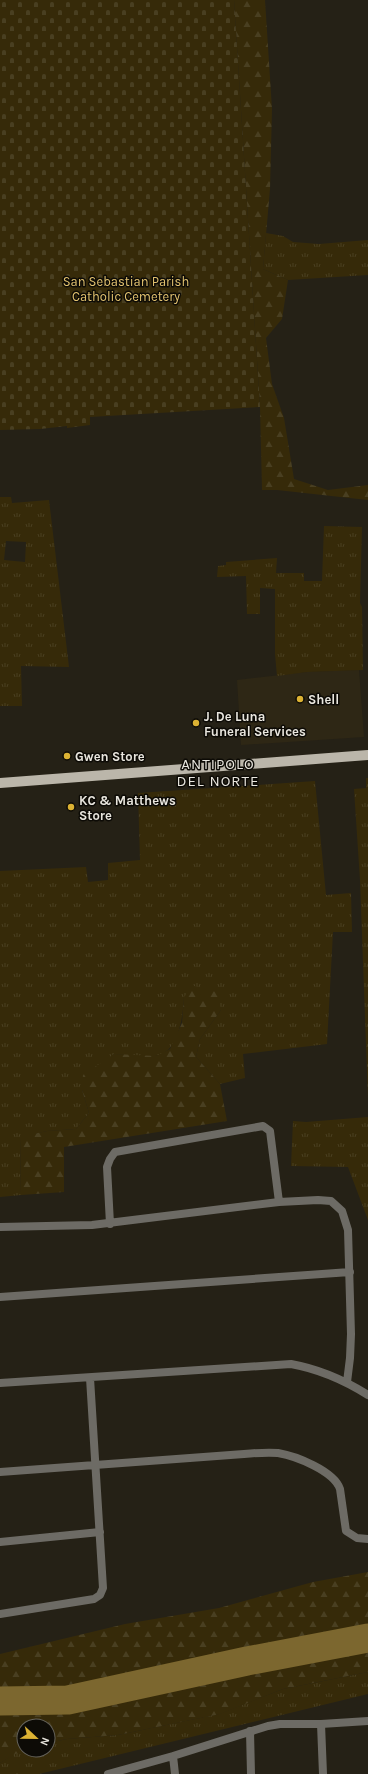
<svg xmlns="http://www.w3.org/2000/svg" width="368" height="1774" viewBox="0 0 368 1774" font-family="Karla,sans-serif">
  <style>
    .built { fill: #2e2715 }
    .grass { fill: url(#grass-tufts); fill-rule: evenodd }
    .forest { fill: url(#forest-firs) }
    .cemetery { fill: url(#cemetery-stones) }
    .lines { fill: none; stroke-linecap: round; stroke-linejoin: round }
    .river { stroke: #7c672f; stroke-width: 29 }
    .minor { stroke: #6d6b65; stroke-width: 8 }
    .primary { stroke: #bbb6aa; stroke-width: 10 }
    .poi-dot { fill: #dcb233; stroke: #0d0b06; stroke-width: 1.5 }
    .labels { text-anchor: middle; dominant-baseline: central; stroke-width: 3; stroke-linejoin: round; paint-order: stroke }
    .park-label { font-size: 13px; fill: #e3c370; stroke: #0d0b06 }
    .poi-label { font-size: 13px; font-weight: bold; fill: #e9e6de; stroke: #0d0b06; text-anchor: start }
    .quarter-label { font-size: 15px; letter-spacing: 1px; fill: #e9e6de; stroke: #0d0b06 }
  </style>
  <defs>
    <pattern id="grass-tufts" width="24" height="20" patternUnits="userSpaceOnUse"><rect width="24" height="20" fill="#362a09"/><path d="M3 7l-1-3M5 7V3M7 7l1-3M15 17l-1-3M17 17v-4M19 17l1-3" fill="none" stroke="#493f21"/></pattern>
    <pattern id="forest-firs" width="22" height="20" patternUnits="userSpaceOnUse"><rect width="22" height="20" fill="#362a09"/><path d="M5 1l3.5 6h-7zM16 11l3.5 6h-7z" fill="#493f21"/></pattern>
    <pattern id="cemetery-stones" width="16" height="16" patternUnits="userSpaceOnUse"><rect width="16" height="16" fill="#362a09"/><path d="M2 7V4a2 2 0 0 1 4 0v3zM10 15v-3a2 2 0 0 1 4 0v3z" fill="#493f21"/></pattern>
  </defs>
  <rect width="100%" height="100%" fill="#252116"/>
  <!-- built -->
  <path class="built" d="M359 670 364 737 241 745 237 680 307 672Z"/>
  <!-- grass -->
  <path class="grass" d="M266 233 283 236 293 242 319 244 368 240V275L288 280 263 269Z
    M0 497H11L12 503 49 500 69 667 21 666 22 706H0ZM6 541 26 542 25 562 4 560Z
    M324 526 362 527 360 603 362 607 363 670 307 672 277 676 275 654V589L260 588V614H247L246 576 217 577 218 566 226 565V562L277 558 276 573H304V581H322Z
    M366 778H368V1099L360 880 354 789 366 788Z
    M315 781 326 895 351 893 352 932H333L327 1044 243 1054 245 1078 220 1084 196 1057 200 1039 221 1010 184 997C183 1016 179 1053 155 1056 142 1057 127 1055 114 1054L82 1090 89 1113 76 1129 47 1131 20 1138 21 1195 0 1197V871L86 867 88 882 108 880V863L140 860 138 793Z
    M368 1117V1220L348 1167 291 1166 293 1121 306 1122Z
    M368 1672V1694L39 1774H0V1763L22 1749 48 1750V1743L67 1739 118 1735 219 1714 283 1689Z"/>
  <!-- forest -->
  <path class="forest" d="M234 0H265L272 109 270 189 263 269 288 280 282 319 266 338 272 384 284 418 294 479 328 490 368 485V500L277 490H262L260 407Z
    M194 986 217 992 221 1010 200 1039 196 1057 220 1084 227 1121 64 1147V1192L21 1195 20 1137 47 1131 76 1129 89 1113 82 1090 83 1075 114 1054 156 1056 170 1049 182 1023 184 997Z
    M368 1572V1672L283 1689 220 1714 118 1735 67 1739 48 1743V1726H24V1749L0 1763V1654L125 1624 219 1608 313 1582Z"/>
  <!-- cemetery -->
  <path class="cemetery" d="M0 0H234L260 407 90 417V425L67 428V426L40 429 0 430Z"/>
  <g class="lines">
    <!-- river -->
    <path class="river" d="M0 1701 68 1700 247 1661 368 1638"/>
    <!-- minor -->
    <path class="minor" d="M110 1224 107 1167 110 1159 115 1152 263 1126 270 1131 279 1202
      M0 1227 92 1225 279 1202 318 1200 331 1201 342 1211 348 1230 351 1334 350 1358 347 1382
      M0 1297 350 1272
      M0 1383 291 1364C319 1369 344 1380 368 1395
      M0 1472 244 1454C255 1453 267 1452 278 1453 296 1456 334 1471 340 1489L346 1531 357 1538 368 1539
      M0 1542 100 1532
      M0 1614 94 1599 100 1595 103 1588 90 1378
      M321 1724 323 1774
      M250 1731 251 1774
      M108 1774 173 1756
      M175 1774 173 1756 268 1726 280 1724H321L368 1721"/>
    <!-- primary -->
    <path class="primary" d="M0 783 368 755"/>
  </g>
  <!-- markers -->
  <g class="poi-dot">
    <circle cx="300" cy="699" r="4"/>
    <circle cx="196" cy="723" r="4"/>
    <circle cx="67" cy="756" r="4"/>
    <circle cx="71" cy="807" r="4"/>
  </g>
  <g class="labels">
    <!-- park labels -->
    <g class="park-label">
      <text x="126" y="281">San Sebastian Parish<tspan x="126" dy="15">Catholic Cemetery</tspan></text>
    </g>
    <!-- poi labels -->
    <g class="poi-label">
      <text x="308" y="699">Shell</text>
      <text x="204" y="716">J. De Luna<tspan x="204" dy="15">Funeral Services</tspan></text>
      <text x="75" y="756">Gwen Store</text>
      <text x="79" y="800">KC &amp; Matthews<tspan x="79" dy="15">Store</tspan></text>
    </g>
    <!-- quarter labels -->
    <g class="quarter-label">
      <text x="218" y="764">ANTIPOLO<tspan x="218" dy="17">DEL NORTE</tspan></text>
    </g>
  </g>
  <!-- north arrow -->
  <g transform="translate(36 1738) rotate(112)"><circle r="19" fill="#0d0b06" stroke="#65635c"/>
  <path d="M0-3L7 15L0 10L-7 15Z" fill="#dcb233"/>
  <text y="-6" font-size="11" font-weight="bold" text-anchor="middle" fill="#e9e6de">N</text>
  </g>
</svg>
